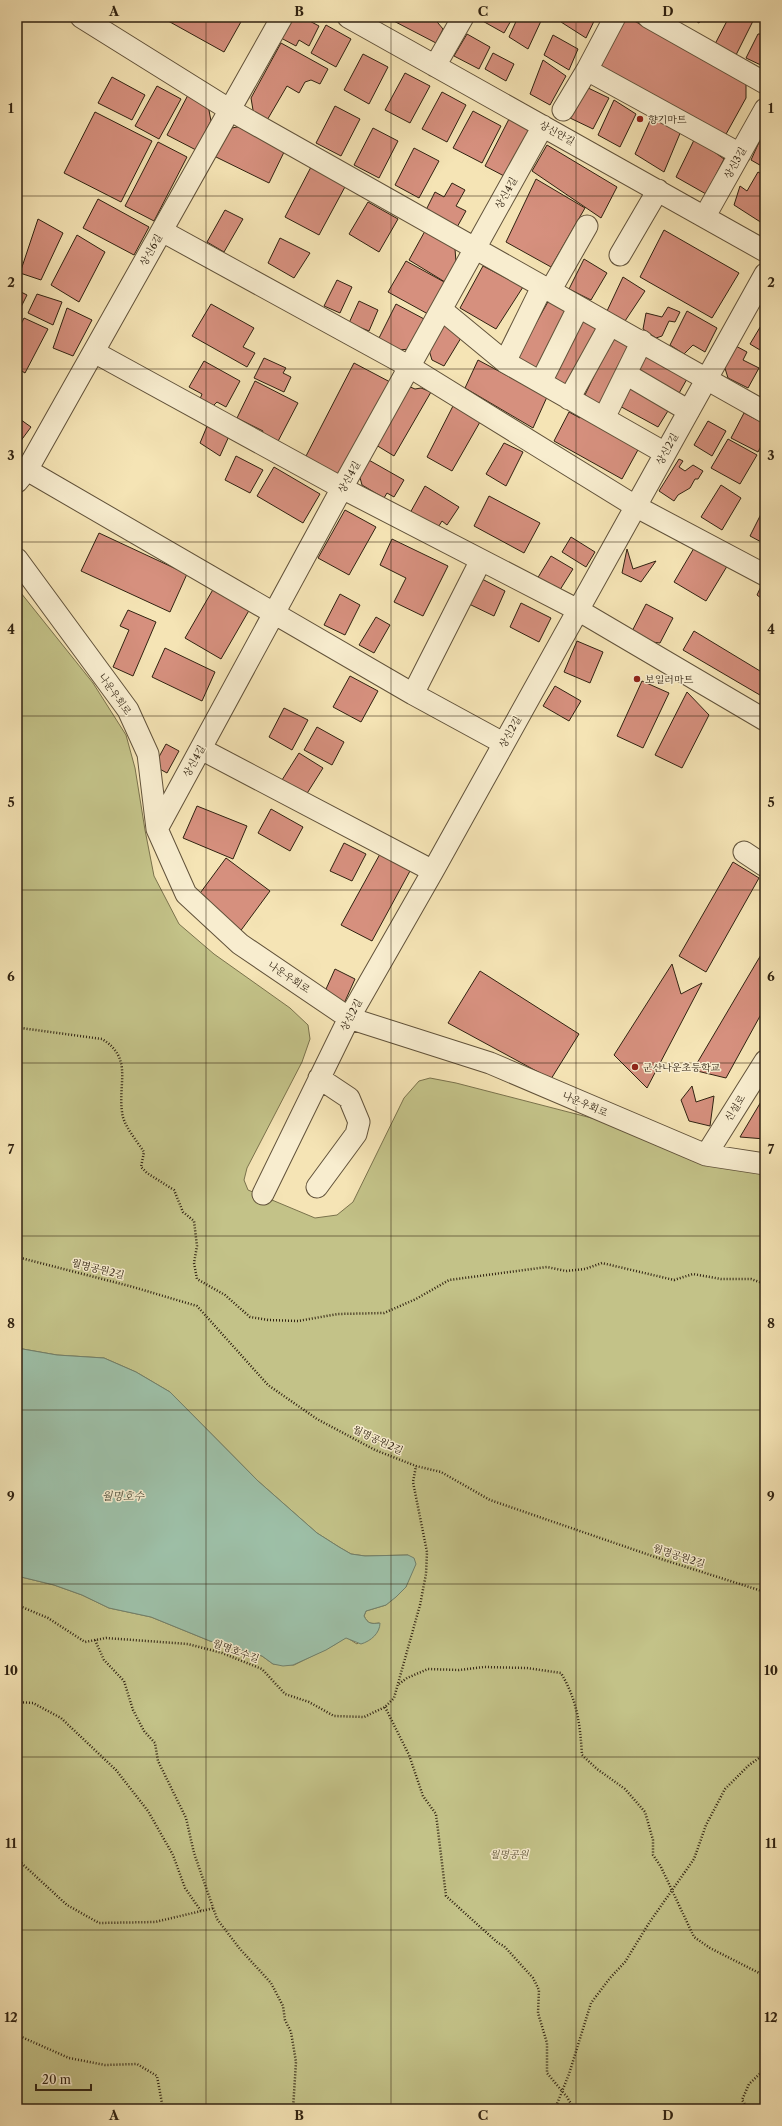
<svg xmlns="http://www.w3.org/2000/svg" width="782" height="2126" viewBox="0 0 782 2126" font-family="'Libre Caslon Text','Noto Serif KR',serif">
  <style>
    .green { fill: #c3c288; stroke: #7a724c }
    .water { fill: #9dbfa7; stroke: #71806b }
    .building { fill: #d6907e; stroke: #302211 }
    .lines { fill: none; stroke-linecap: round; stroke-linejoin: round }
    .minor-casing { stroke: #61523a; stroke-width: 23 }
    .path { stroke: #302211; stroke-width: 2.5; stroke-dasharray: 1 2; stroke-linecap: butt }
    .minor { stroke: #f8edcf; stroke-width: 21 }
    .grid { fill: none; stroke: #302211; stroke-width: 1; stroke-opacity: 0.55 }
    .poi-dot { fill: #8f2418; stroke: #f8edcf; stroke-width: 1.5 }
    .labels { text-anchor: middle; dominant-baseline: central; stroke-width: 3; stroke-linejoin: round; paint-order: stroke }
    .poi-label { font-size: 10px; fill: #302211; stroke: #f8edcf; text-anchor: start }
    .street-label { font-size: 10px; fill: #302211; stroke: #f8edcf }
    .park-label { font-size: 10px; font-style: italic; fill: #5c5235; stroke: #f8edcf }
    .water-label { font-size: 11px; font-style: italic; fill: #51513e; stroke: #f8edcf }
    .neatline { fill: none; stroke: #302211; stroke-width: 1.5 }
    .grid-label { font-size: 13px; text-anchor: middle; font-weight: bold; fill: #302211 }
  </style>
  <rect width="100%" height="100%" fill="#f5e4b5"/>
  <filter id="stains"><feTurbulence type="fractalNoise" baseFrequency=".005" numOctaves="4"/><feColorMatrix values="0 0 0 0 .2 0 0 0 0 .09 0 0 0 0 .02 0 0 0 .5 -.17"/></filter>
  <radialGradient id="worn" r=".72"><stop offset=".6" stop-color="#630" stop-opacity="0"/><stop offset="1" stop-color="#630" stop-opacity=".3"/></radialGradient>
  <!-- green -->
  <path class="green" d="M17 588 93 683 126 735 135 768 145 830 154 876 179 924 214 954 290 1008 308 1025 310 1039 302 1062 247 1168 244 1180 248 1190 315 1218 337 1215 353 1202 404 1098 419 1081 430 1078 456 1083 638 1130 765 1159V2109H17V1576L54 1585 82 1595 109 1608 151 1617 210 1641 262 1656 273 1664 294 1665 334 1645 346 1637 357 1644 379 1623C371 1624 368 1624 364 1616L366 1611 386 1605 406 1587 408 1555 365 1556 351 1554 339 1547 317 1533 258 1481 170 1392 136 1372 104 1358 57 1355 17 1348Z"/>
  <!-- water -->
  <path class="water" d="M17 1348 57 1355 104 1358 136 1372 170 1392 258 1481 317 1533 339 1547 351 1554 365 1556 408 1555 414 1558 416 1564 406 1587 396 1597 386 1605 366 1611 364 1616C368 1624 371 1624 380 1623 380 1633 371 1641 361 1644L346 1638 326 1650 293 1665 283 1666 273 1664 262 1656 210 1641 151 1617 109 1608 82 1595 54 1585 17 1576Z"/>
  <!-- building -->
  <path class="building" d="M161 17H238L242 20 224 52Z
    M292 17H302L319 26 309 46 299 40 296 46 281 38Z
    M386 17H433L443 29 436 43Z
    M480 17H513L504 33 479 19Z
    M518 17H535L541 21 528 49 509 37Z
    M564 17H596L586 38 561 22Z
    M623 17H627L746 82V98L725 136 597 66Z
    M689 17H703L699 23Z
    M729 17H746L753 21 735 57 714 46Z
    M326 25 351 39 336 67 311 53Z
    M765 29V67L746 58 758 34H762Z
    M467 34 490 47 479 69 454 56Z
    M553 35 578 49 569 70 544 55Z
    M281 43 328 69 320 84 311 80 305 82 299 93 287 86 266 122 254 116 251 98Z
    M493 53 514 64 506 81 485 69Z
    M363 54 388 67 369 104 344 90Z
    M543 60 566 76 550 105 530 94Z
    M405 73 430 86 410 123 385 110Z
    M112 77 145 95 132 120 98 103Z
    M157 86 181 99 159 139 135 126Z
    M584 86 609 98 593 129 570 118Z
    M442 92 466 105 447 142 422 129Z
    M188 95 208 105 211 121 196 150 167 135Z
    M614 100 636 114 620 147 598 135Z
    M335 106 360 119 341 156 316 143Z
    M473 111 501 126 482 163 453 148Z
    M95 112 152 141 121 202 64 173Z
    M653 114 681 131 664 172 635 154Z
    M509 119 530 131 506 177 485 166Z
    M242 126 286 148 269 183 214 156 227 129Z
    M373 128 398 141 379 178 354 165Z
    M765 129V168L751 160Z
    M695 138 724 159 706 194 676 177Z
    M158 142 187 157 154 221 125 206Z
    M547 145 617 187 601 218 532 171Z
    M414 148 439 161 419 198 395 185Z
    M311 167 346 185 319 235 285 217Z
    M758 172 765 176V217L762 223 734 205 740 186 747 191Z
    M536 179 585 208 551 267 506 242Z
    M452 183 465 190 456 206 466 211 456 229 425 212 435 192 444 197Z
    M98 199 149 227 134 255 83 228Z
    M368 202 398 219 379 252 349 234Z
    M225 210 243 219 224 252 207 242Z
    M38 219 63 233 41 280 20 273Z
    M664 230 739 273 712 318 640 277Z
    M425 231 455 249 456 262 445 282 409 260Z
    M77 235 105 252 79 302 51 285Z
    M280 238 310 253 294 278 268 263Z
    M584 259 607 273 591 300 569 289Z
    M406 261 446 283 428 314 388 292Z
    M483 266 523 287 496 329 460 308Z
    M623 277 645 291 625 321 607 311Z
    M337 280 352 287 340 313 324 306Z
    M17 290 27 295 17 315Z
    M37 294 62 302 53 325 28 313Z
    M550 298 570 308 535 376 514 363Z
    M359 301 378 310 369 331 349 323Z
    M211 304 254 328 243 347 255 353 247 367 192 336Z
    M396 304 426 320 411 349 398 350 378 340Z
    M668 307 680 312 675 322 669 321 662 336 656 338 643 329 646 313 662 317Z
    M67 308 92 320 73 356 53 348Z
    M687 311 717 328 705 352 693 345 684 354 670 345Z
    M582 317 602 327 567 386 550 377Z
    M24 318 48 329 25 373 17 368V332Z
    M765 319V353L750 344Z
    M442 324 464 333 444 366 432 360 428 347Z
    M614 334 633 343 602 407 584 397Z
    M734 345 747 352 743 360 759 368 748 388 728 378 724 365Z
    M647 351 687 379 678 395 633 371Z
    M264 358 286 368 283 373 291 377 284 392 254 378Z
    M478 360 547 397 533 428 465 388Z
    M204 361 240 381 226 407 217 402 213 406 200 399 202 394 189 387Z
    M354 363 392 383 343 478 305 458Z
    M255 381 298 403 275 447 259 439 263 431 237 418Z
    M627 381 671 406 658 427 616 404Z
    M408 386 415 389 421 388 431 392 394 456 376 445Z
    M453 406 480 422 452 471 427 457Z
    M569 412 580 418 583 414 639 448 622 479 554 441Z
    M744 413 765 424V439L758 452 731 438Z
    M17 417 31 427 17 446Z
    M708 421 726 431 712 456 694 445Z
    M208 424 230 434 220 456 200 443Z
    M728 439 757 455 740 484 711 468Z
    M504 443 523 452 506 486 486 474Z
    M236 456 263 470 250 493 225 480Z
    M367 459 404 480 394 497 387 493 384 498 362 485 359 474Z
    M679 459 683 461 679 467 685 471 693 465 703 471 698 479H695L690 488 678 495 674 501 659 491Z
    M274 467 320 494 303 523 257 496Z
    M721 485 741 498 722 530 701 517Z
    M425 486 459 507 447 525 442 521 437 529 410 513Z
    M489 496 540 523 524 553 474 526Z
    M345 510 376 527 349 575 318 558Z
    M761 514 765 516V544L750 536Z
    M99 533 187 574 170 612 81 571Z
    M571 537 595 552 586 567 562 552Z
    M392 539 448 566 423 616 394 602 406 578 380 565Z
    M697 543 729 563 706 601 674 582Z
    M627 549 633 569 656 561 641 582 622 573Z
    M551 556 573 569 558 593 537 579Z
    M765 578V601L757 595Z
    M482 579 505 591 494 616 469 604Z
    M215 586 251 607 221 659 185 638Z
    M340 594 360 605 345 635 324 625Z
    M521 603 551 618 539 642 510 627Z
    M646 604 673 618 660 643 628 639Z
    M128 610 156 622 133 676 113 667 129 630 120 626Z
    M376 617 390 625 374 653 359 645Z
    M694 631 765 674V698L683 650Z
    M577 641 603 652 590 683 564 672Z
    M165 648 215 672 202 701 152 677Z
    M350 676 378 691 361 722 333 707Z
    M642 681 669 693 643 748 617 736Z
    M555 686 581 701 569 721 543 706Z
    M687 692 709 715 682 768 655 755Z
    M284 708 308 720 292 750 269 737Z
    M317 727 344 742 332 765 304 750Z
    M166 744 179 751 167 773 154 766Z
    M299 753 323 768 306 795 282 780Z
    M197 806 247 826 233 859 183 838Z
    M271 809 303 827 290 851 258 833Z
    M344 843 366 854 352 881 330 871Z
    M380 854 410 871 372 941 341 925Z
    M226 858 270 891 239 933 195 900Z
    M733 862 759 878 706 972 679 956Z
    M765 948V1007L726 1078 693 1070Z
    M672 964 681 994 702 983 647 1088 614 1055Z
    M335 969 355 979 342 1008 322 998Z
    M480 971 579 1034 551 1079 448 1023Z
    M692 1086 696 1102 714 1096 710 1126 689 1121 681 1100Z
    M765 1095V1139L740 1137Z"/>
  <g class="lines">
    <!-- minor casing -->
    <g class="minor-casing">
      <path id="minor" d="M81 17 230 110 765 412
        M348 17 765 251
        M648 17 765 83
        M435 66 463 17
        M587 70 615 17
        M563 110 587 70 740 154
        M705 216 765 109
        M162 231 410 367 635 506 765 575
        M620 255 658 190
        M542 287 505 362 665 453
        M550 291 587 226
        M442 310 505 362
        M94 352 342 488 578 610 765 720
        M626 374 689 411
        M541 382 578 308
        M569 399 610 325
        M604 418 642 341
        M27 470 413 694 503 743
        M17 482 27 470 282 17
        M17 559 128 710 148 754 157 829 186 894 240 944 349 1018 490 1063 706 1155 765 1164
        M413 694 481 560
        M201 749 433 871
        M157 829 342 488 543 126
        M744 852 765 866
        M706 1155 765 1061
        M317 1187 356 1134 359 1122 349 1098 319 1078
        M263 1194 349 1018 433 871 765 274"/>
    </g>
    <!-- path -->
    <path class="path" d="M17 1023 21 1028 102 1039C133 1058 118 1082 122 1112 123 1125 137 1141 144 1152L141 1167 147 1173 174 1190 183 1212 194 1221 197 1246 194 1263 197 1279 225 1295 250 1317 268 1320 298 1321 338 1314 384 1313 416 1299 449 1280 547 1267 566 1271 585 1269 602 1263 674 1280 693 1274 721 1279H751L765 1284
      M17 1257 133 1287 197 1306 268 1385 317 1419 375 1450 416 1466 441 1472 490 1500 661 1559 765 1592
      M17 1605 48 1618 85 1642 106 1638 188 1644 222 1653 262 1669 285 1694 309 1702 334 1716 364 1717 385 1707 394 1698 420 1605 426 1574 427 1552 413 1482 416 1466
      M95 1640 104 1660 124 1681 133 1710 144 1731 155 1743 158 1761 186 1818 194 1853 217 1919 240 1949 271 1983 283 2006 285 2020 291 2032 296 2062 293 2109
      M399 1684 407 1678 428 1669 459 1670 484 1667 527 1668 561 1673C577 1700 580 1723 582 1755L597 1769 625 1789 645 1812 653 1840V1855L661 1867 694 1937 710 1948 765 1976
      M17 1702 33 1703 61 1718 116 1770 148 1811 173 1855 185 1888 201 1911
      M385 1707 409 1755 423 1796 436 1814 446 1896 498 1943 504 1946 533 1978 539 1990 538 2013 547 2043V2073L567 2097 574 2109
      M17 1859 67 1905 99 1923 155 1922 214 1908
      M17 2035 69 2058 105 2065 137 2064 157 2076 163 2109
      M555 2109 569 2074 591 2003 610 1978 625 1962 649 1923 694 1859 706 1825 725 1789 749 1765 765 1754
      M748 2109 742 2100 749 2084 765 2069"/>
    <!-- minor -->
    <use href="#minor" class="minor"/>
  </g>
  <!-- grid -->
  <path class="grid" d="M206 17V2109M391 17V2109M576 17V2109M17 196H765M17 369H765M17 542H765M17 716H765M17 890H765M17 1063H765M17 1236H765M17 1410H765M17 1584H765M17 1757H765M17 1930H765"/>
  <!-- markers -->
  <g class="poi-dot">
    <circle cx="640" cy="119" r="4"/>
    <circle cx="637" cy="679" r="4"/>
    <circle cx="635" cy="1067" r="4"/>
  </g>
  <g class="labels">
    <!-- poi labels -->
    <g class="poi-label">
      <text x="648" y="119">향기마트</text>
      <text x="645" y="679">보일러마트</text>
      <text x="643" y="1067">군산나운초등학교</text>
    </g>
    <!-- street labels -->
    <g class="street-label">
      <text transform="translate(557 133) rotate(29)">상신안길</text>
      <text transform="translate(735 163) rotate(-61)">상신3길</text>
      <text transform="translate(506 193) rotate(-61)">상신4길</text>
      <text transform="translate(151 250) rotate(-61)">상신6길</text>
      <text transform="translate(667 449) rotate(-61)">상신2길</text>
      <text transform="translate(349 477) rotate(-61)">상신4길</text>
      <text transform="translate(115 694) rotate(55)">나운우회로</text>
      <text transform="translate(510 732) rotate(-61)">상신2길</text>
      <text transform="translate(194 761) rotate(-61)">상신4길</text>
      <text transform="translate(289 977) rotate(34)">나운우회로</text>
      <text transform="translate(351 1015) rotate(-62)">상신2길</text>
      <text transform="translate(585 1104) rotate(23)">나운우회로</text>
      <text transform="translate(735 1108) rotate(-58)">신설로</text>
      <text transform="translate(98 1269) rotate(14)">월명공원2길</text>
      <text transform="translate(378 1440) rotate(25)">월명공원2길</text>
      <text transform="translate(679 1556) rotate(18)">월명공원2길</text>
      <text transform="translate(236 1651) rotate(20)">월명호수길</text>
    </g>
    <!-- park labels -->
    <g class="park-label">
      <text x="509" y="1854">월명공원</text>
    </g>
    <!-- water labels -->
    <g class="water-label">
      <text x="123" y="1496">월명호수</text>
    </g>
  </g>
  <!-- margin -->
  <rect width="782" height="2126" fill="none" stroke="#f5e4b5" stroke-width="44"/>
  <!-- scale -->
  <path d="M36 2084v6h55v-6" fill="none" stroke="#302211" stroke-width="2"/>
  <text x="42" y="2084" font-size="12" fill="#302211" stroke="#f8edcf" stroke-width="3" paint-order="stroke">20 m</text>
  <rect x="22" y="22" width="738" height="2082" class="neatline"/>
  <g class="grid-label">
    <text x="114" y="16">A</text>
    <text x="299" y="16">B</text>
    <text x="483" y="16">C</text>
    <text x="668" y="16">D</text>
    <text x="11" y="113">1</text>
    <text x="771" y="113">1</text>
    <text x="11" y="287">2</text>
    <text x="771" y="287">2</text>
    <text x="11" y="460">3</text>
    <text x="771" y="460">3</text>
    <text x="11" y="634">4</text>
    <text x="771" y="634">4</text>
    <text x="11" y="807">5</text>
    <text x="771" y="807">5</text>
    <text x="11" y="981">6</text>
    <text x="771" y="981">6</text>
    <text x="11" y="1154">7</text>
    <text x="771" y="1154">7</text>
    <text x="11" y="1328">8</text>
    <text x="771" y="1328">8</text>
    <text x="11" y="1501">9</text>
    <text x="771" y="1501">9</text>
    <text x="11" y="1675">10</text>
    <text x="771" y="1675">10</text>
    <text x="11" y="1848">11</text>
    <text x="771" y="1848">11</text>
    <text x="11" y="2022">12</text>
    <text x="771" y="2022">12</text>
    <text x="114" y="2120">A</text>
    <text x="299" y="2120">B</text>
    <text x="483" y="2120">C</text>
    <text x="668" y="2120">D</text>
  </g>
  <rect width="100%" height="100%" filter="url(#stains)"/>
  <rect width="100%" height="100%" fill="url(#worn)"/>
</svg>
